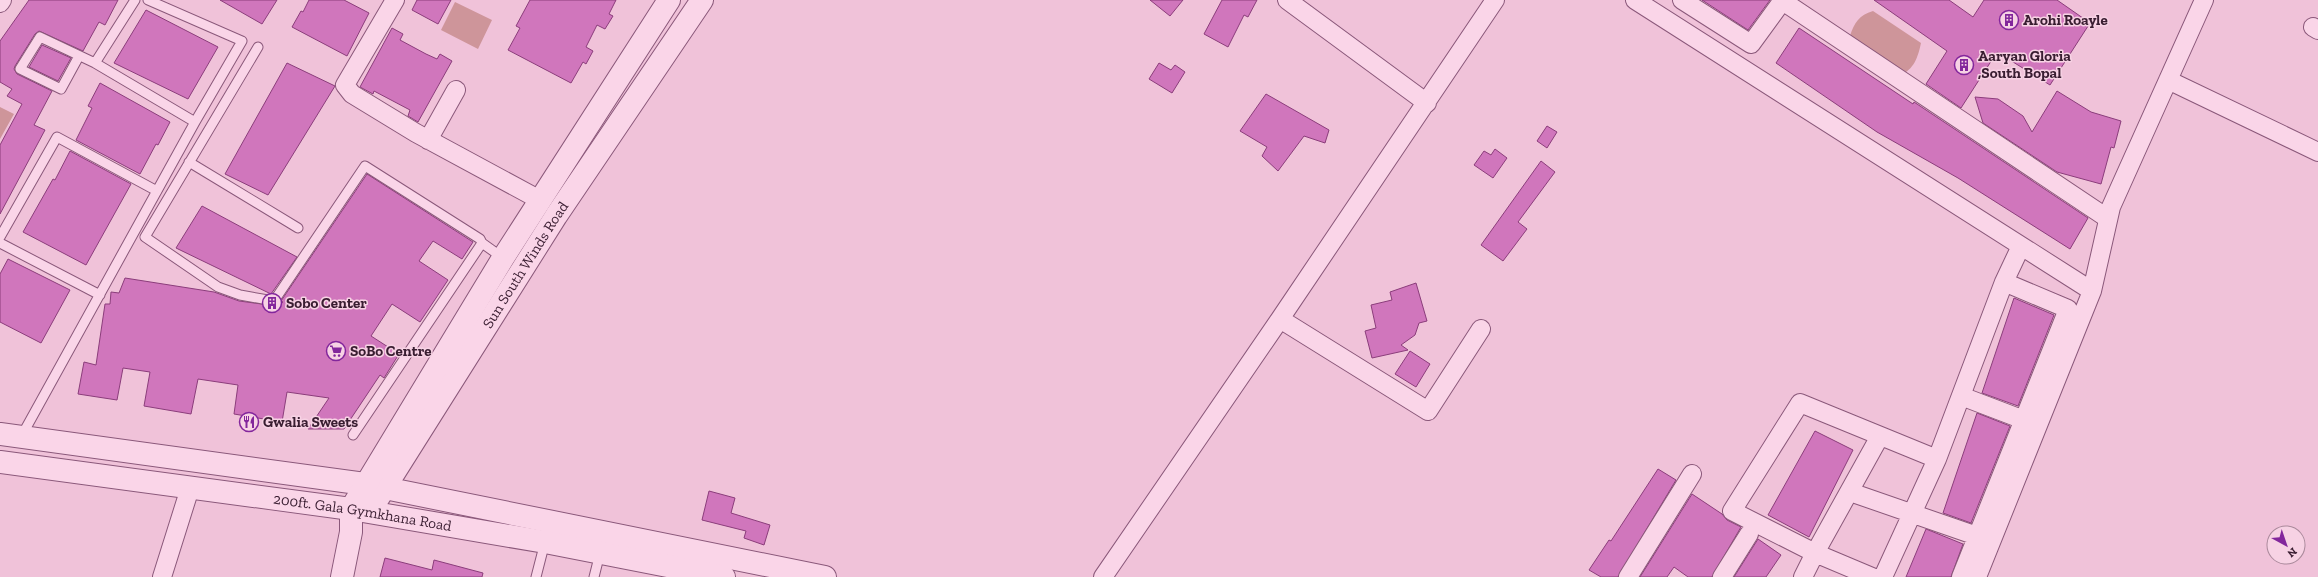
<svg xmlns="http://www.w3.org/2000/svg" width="2318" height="577" viewBox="0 0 2318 577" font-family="'Zilla Slab',serif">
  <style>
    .green { fill: #ce959a }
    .building { fill: #d076bc; stroke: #8b3d7b }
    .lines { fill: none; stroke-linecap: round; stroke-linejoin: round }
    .service-casing { stroke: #8a587a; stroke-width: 11 }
    .minor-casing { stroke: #8a587a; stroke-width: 20 }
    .tertiary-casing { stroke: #8a587a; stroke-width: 24 }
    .service { stroke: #fad5e8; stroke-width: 9 }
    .minor { stroke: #fad5e8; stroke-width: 18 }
    .tertiary { stroke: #fad5e8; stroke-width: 22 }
    .labels { text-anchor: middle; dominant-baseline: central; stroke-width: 3; stroke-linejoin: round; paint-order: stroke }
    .poi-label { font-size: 15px; font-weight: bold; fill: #391d31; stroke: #f7d2e4; text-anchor: start }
    .street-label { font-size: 15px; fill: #391d31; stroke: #f7d2e4 }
  </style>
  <rect width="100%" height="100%" fill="#f0c2d9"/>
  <!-- green -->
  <path class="green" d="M455 2 492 20 478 49 441 30Z
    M1873 11 1921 43C1918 57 1914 70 1900 75L1850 36C1854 23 1859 15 1873 11Z
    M0 107 14 114 0 139Z"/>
  <!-- building -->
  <path class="building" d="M29 0H118L105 25 99 22 83 51 39 31 35 34 15 66 14 69 17 74 52 91 34 125 45 130 0 214V145L22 104 7 96 12 89 0 82V41Z
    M220 0H277L262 24Z
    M309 0H344L369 13 347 56 292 27 301 11 303 12Z
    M417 0H451L438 24 412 10Z
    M530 0H616L609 14 613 16 605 29 597 25 586 47 593 51 586 64 583 62 571 83 508 50 520 28 516 26Z
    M1150 0H1183L1170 16Z
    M1222 0H1257L1248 17 1244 15 1228 47 1204 34Z
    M1702 0H1770L1748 30Z
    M1874 0H1949L1973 17 1984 0H2057L2090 23 2050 85 1997 52 1961 108 1926 84 1947 51Z
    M146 10 218 47 188 99 114 63Z
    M392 28 403 34 400 40 426 54 437 59 440 54 452 61 418 122 408 116 410 110 374 91 373 94 360 87Z
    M1799 28 1913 104 1914 102 2088 218 2070 249 1958 178 1877 132 1776 63Z
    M42 45 71 58 58 81 29 67Z
    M287 63 335 86 268 195 225 174Z
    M1159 63 1171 70 1175 65 1185 72 1172 93 1149 79Z
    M100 83 170 122 158 145 156 144 140 174 76 140 92 108 88 106Z
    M2057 91 2091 112 2121 121 2114 148 2111 147 2101 184 2057 172 1983 123 1975 97 1998 99 2023 116 2032 132Z
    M1266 94 1329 130 1325 143 1304 136 1278 171 1262 156 1267 147 1240 131Z
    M1547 126 1557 132 1547 148 1537 141Z
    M1495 149 1507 158 1493 178 1474 165 1484 151 1491 155Z
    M70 151 131 184 86 265 23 232 53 179 55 180Z
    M1541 161 1555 172 1518 222 1527 229 1503 261 1481 245Z
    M367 174 473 242 462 259 433 241 419 261 448 280 420 322 392 304 371 336 399 354 384 378 380 375 344 429H308L329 398 287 392 282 422 234 414 238 385 198 379 191 414 144 406 150 372 123 368 117 400 78 394 84 362 96 365 105 304H110L111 292 119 293 125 278 214 292 239 301 277 306 283 302 281 301Z
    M202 206 297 257 271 294 176 248Z
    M8 259 70 290 41 343 0 322V274Z
    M1416 283 1427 321 1419 323 1415 335 1401 345 1408 350 1372 358 1365 331 1376 328 1371 305 1392 300 1390 292Z
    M2014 298 2054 315 2018 406 1982 393Z
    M1410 351 1430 364 1416 387 1395 374Z
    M1977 413 2010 426 1971 523 1943 513Z
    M1815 431 1853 450 1809 537 1768 515Z
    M1658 469 1676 480 1618 577H1601L1589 570 1609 540 1611 541Z
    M709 491 735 498 731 513 770 525 764 545 744 538 746 531 702 520Z
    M1692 494 1722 514 1727 520 1741 527 1712 577H1688L1674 567 1667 577H1640Z
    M1926 529 1963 544 1951 577H1906Z
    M1758 539 1781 555 1766 577H1734Z
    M385 558 432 570 434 560 483 573 482 577H380Z"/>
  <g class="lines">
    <!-- service casing -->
    <g class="service-casing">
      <path id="service" d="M258 47 145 237 218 287 240 295 274 301 365 166 480 239 482 243
        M79 56 61 89 20 69 40 37 95 63 135 0
        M95 63 195 122
        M189 162 298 228
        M0 237 57 137 157 191
        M0 243 100 295
        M353 435 482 243 503 258
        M21 437 195 122 242 41 148 0
        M536 577 545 542
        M594 577 600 553"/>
    </g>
    <!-- minor casing -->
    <g class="minor-casing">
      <path id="minor" d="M395 0 345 85 352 94 416 133 540 200
        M1287 0 1427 103
        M1635 0 2092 291
        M1682 0 1751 44 1783 0
        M0 3 2 0
        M1790 6 2107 218
        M2313 27 2318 30
        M2168 80 2318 152
        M428 140 456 90
        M1280 319 1428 411 1481 329
        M1961 396 2024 420
        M1850 492 1977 536
        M162 577 190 488
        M1103 577 1280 319 1495 0
        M1628 577 1692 474
        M1722 577 1749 534
        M1803 577 1815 553 1732 511 1800 403 1937 459
        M1872 577 1815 553 1880 436
        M1883 577 1937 459 2004 282 2021 246
        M1961 577 2068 309 2004 282
        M1977 577 2092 291 2111 207 2204 0"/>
    </g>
    <!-- tertiary casing -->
    <g class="tertiary-casing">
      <g id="tertiary">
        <path d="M0 434 365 484 825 577"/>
        <path id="s1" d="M0 462 351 509 545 542 724 577"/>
        <path id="s2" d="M377 500 556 216 702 0"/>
        <path d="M342 577 351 532V509L503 258 669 0"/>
      </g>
    </g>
    <!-- service -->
    <use href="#service" class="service"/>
    <!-- minor -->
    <use href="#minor" class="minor"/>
    <!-- tertiary -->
    <use href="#tertiary" class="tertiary"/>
  </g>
  <!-- icons -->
  <defs>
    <g id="building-ring" transform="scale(1)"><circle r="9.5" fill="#f7d2e4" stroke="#83269c" stroke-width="1.5"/><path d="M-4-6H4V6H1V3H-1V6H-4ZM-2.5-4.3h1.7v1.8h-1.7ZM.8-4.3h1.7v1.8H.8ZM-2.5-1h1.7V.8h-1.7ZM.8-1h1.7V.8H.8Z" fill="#83269c"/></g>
    <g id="supermarket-ring" transform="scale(1)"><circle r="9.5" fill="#f7d2e4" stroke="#83269c" stroke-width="1.5"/><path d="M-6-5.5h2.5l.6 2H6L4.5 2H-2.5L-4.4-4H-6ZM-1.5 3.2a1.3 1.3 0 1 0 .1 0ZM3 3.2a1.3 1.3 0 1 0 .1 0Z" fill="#83269c"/></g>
    <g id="restaurant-ring" transform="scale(1)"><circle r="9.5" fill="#f7d2e4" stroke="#83269c" stroke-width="1.5"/><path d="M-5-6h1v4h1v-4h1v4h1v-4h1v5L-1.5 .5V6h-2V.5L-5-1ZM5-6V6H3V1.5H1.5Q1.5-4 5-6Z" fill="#83269c"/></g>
  </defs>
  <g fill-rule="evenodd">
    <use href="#building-ring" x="2009" y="20"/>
    <use href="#building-ring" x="1964" y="65"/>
    <use href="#building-ring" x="272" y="303"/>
    <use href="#supermarket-ring" x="336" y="351"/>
    <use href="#restaurant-ring" x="249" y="422"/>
  </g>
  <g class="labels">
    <!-- poi labels -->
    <g class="poi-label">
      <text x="2023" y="20">Arohi Roayle</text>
      <text x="1978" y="56">Aaryan Gloria<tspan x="1978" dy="17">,South Bopal</tspan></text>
      <text x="286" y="303">Sobo Center</text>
      <text x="350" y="351">SoBo Centre</text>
      <text x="263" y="422">Gwalia Sweets</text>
    </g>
    <!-- street labels -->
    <g class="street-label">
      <text stroke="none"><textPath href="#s2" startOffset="278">Sun South Winds Road</textPath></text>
      <text stroke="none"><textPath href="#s1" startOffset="366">200ft. Gala Gymkhana Road</textPath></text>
    </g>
  </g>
  <!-- north arrow -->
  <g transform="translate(2286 545) rotate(140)"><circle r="19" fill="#f7d2e4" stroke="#ab8a9c"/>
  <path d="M0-3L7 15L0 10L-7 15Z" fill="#83269c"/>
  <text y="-6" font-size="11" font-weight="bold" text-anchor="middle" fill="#391d31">N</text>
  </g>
</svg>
